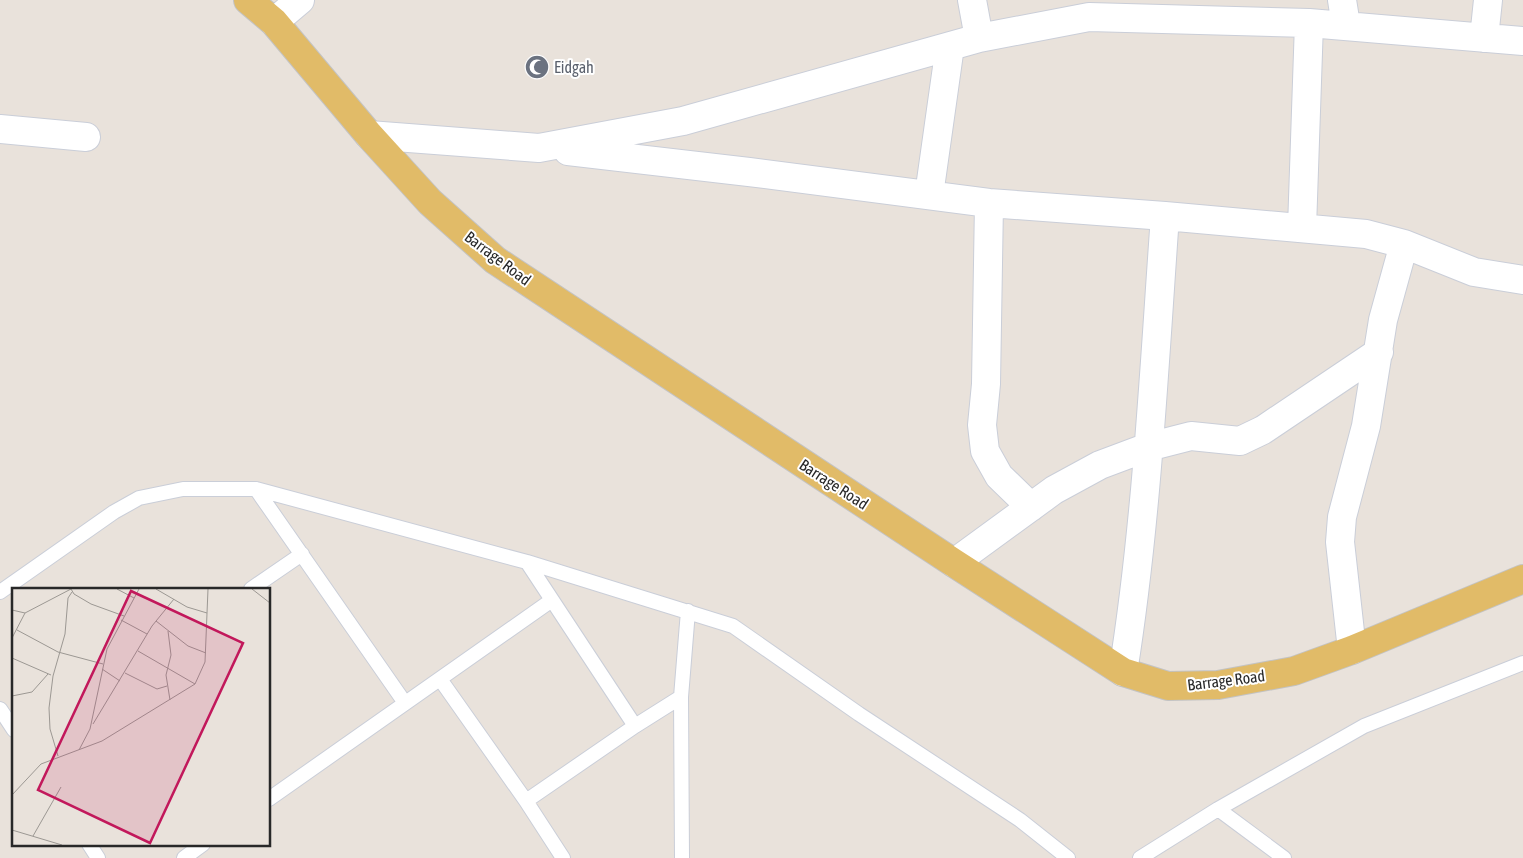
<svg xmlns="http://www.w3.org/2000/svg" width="1523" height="858" viewBox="0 0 1523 858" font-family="'Asap Condensed',sans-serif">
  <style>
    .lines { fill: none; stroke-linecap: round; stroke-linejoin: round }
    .lane-casing { stroke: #caced8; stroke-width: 16 }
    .street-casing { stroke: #caced8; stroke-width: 30 }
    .primary-casing { stroke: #c3c3c3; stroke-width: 30 }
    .lane { stroke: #fff; stroke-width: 14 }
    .street { stroke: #fff; stroke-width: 28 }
    .primary { stroke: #e1bb68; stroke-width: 28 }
    .labels { text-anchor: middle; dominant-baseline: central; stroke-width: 4; stroke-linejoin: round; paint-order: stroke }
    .worship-label { font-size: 16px; fill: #5b616d; stroke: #fff; text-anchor: start }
    .street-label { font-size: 16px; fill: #282828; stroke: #fff }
    .inset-road { fill: none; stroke: #9c9893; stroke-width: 1 }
    .view { fill: #c2185b; fill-opacity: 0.15; stroke: #c2185b; stroke-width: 2.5 }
    .inset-edge { fill: none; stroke: #282828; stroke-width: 2.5 }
  </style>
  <rect width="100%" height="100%" fill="#e9e2db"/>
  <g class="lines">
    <!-- lane casing -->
    <g class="lane-casing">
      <path id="lane" d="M256 489 405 703
        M527 562 635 726
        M251 589 302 554
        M0 592 114 512 139 498 183 489H256L527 562 733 626 859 714 1020 820 1068 858
        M440 679 526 801 563 858
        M0 709 14 730
        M269 799 552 600
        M526 801 635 726 681 697
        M1218 809 1284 858
        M89 844 98 858
        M184 858 203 844
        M682 858 681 697 688 611
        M1140 858 1218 809 1364 726 1523 663"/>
    </g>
    <!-- street casing -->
    <g class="street-casing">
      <path id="street" d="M972 0 979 38
        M1342 0 1346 25
        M274 22 300 0
        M1484 38 1488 0
        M0 129 86 137
        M369 135 539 148 683 121 979 38 1089 17 1309 23 1523 41
        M568 151 749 172 989 203 1165 216 1366 234 1404 244 1474 272 1523 280
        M929 195 950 46
        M989 203 986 384 982 425 985 451 999 476 1031 507
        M1302 228 1309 23
        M954 563 1054 490 1100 465 1148 447 1191 436 1240 441 1263 430 1379 352
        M1352 650 1340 542 1342 517 1366 426 1383 320 1404 244
        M1123 672C1147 521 1154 368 1165 216"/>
    </g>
    <!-- primary casing -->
    <g class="primary-casing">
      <path id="primary" d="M248 0 274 22 369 135 430 202 495 260 954 563 1123 672 1168 686 1218 685 1294 671 1352 650 1523 579"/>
    </g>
    <!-- lane -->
    <use href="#lane" class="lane"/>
    <!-- street -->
    <use href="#street" class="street"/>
    <!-- primary -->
    <use href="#primary" class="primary"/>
  </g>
  <!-- icons -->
  <defs>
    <g id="mosque-disc" transform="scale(1.25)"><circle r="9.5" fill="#6b7280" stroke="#fff"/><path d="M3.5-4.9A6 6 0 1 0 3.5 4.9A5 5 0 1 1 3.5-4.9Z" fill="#fff"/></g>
  </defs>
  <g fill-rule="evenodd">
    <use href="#mosque-disc" x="537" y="67"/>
  </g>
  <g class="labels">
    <!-- worship labels -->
    <g class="worship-label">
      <text x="554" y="67">Eidgah</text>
    </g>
    <!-- street labels -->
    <g class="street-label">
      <text transform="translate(498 258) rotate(37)">Barrage Road</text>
      <text transform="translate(834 484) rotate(33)">Barrage Road</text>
      <text transform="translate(1226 680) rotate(-7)">Barrage Road</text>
    </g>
  </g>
  <!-- overview -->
  <g transform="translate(12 588)">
    <rect width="258" height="258" fill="#e9e2db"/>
    <path class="inset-road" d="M59 1 62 6 79 16 112 28M105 1 122 10M144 1 175 19 195 25M240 1 258 15M0 22 13 25 59 1M109 32 135 46M144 33 176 58 194 65M5 42 46 64 91 76M156 43 159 67 154 87 158 112M0 50 13 25M126 63 183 96M0 70 39 87M90 81 108 93M113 85 145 101 155 98M0 108 20 104 36 86M81 136 140 38 162 11M67 162 78 141 95 61 127 1M46 168 38 141 37 120 41 88 53 46 56 10 60 4M0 207 29 176 90 153 183 96 193 74 196 1M0 242 50 257M21 248 49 199"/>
    <path class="view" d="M119 3 231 55 138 255 26 202Z"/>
    <rect width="258" height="258" class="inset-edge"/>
  </g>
</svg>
